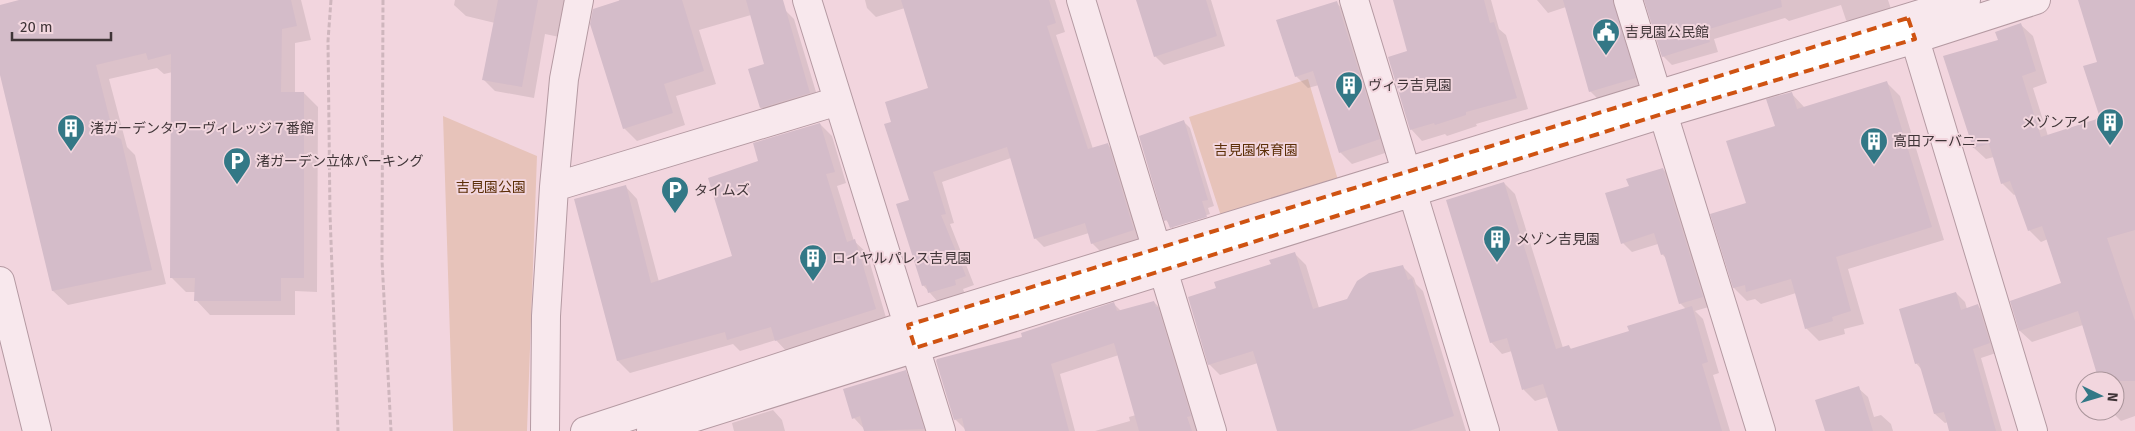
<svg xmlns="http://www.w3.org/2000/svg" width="2135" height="431" viewBox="0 0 2135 431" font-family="'Fira Sans','Noto Sans JP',sans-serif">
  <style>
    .green { fill: #d9ad8f }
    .shadow { fill: #0003 }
    .building { fill: #b09daf }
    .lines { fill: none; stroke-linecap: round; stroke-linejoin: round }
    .minor-casing { stroke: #6a525a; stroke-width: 30 }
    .path { stroke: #a49096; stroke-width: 3; stroke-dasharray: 5 2.5; stroke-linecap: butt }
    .minor { stroke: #fff; stroke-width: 28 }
    .marked { fill: none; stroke: #cf5312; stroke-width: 4; stroke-dasharray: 10 6; stroke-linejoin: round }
    .labels { text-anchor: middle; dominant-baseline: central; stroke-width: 4; stroke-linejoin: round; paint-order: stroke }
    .poi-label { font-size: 14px; fill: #3f3437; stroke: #f2d6de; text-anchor: start }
    .park-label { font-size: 14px; fill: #5c2f08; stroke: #f2d6de }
  </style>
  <rect width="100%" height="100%" fill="#f2d6de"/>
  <!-- green -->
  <path class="green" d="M1308 79 1338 180 1221 216 1189 117Z
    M443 116 537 156 527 431H453Z"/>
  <!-- shadow -->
  <path class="shadow" d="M24 0H301L311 40 295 43V93H304L318 107 317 292 295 291V315H210L196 300V292H186L172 278 173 72 164 74 157 68 109 79 127 147 135 155 166 284 68 305 53 291 0 69V6Z
    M455 0H572L564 38 545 34 534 98 495 91 483 79 495 23 466 16 454 5Z
    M619 0H773L775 8 699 30 716 84 676 96 685 125 637 141 624 128Z
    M865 0H1055L1065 32 1056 35 1093 149 1108 145 1117 154 1143 239 1101 252 1092 243 1089 233 1044 247 1035 238 1011 158 942 182 954 223 950 224 974 285 963 289 965 294 938 302 923 285 911 200 893 123 929 89 905 8 876 17 867 8Z
    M1137 0H1211L1225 46 1164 65 1155 56Z
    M1394 0H1491L1499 29 1506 35 1528 109 1476 124 1477 126 1447 136 1445 134 1422 141 1411 129 1409 52Z
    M1537 0H1627L1644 88 1599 100 1590 91 1566 7 1548 13Z
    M1646 0H1888L1894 18 1855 30 1846 20 1841 5 1789 21 1785 18 1714 39 1718 52 1672 65 1663 56Z
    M2096 0H2135V416L2121 421 2111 411H2115V381H2100L2083 325 2032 342 2020 331 2012 301 2062 284 2048 239 2041 242 2029 230 2016 194 2014 195 2002 183 1994 157 1986 159 1974 148 1999 41 2021 25 2033 36 2047 83 2033 88 2048 136 2102 119Z
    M1336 2 1348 15 1391 151 1352 164 1340 152 1319 85 1308 88 1296 76Z
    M785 10 794 19 819 102 770 117 761 108 766 65Z
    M1887 83 1900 96 1944 240 1848 269 1864 324 1844 329 1845 334 1819 341 1806 328 1796 293 1761 304 1755 299 1747 301 1734 288 1712 215 1747 204 1791 93 1805 108Z
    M1183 121 1190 128 1214 206 1208 208 1210 214 1172 226 1174 228 1211 217 1213 223 1177 234 1166 220Z
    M820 124 832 136 846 183 837 186 854 241 867 253 887 321 788 353 776 340 740 351 733 344 630 373 618 361 576 200 626 187 637 199 659 282 734 257 760 162Z
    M1663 169 1672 178 1712 306 1695 311 1703 319 1719 373 1713 375 1730 431H1559L1548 397 1535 401 1524 390 1512 351 1502 354 1491 342 1504 183 1515 194 1563 348 1569 346 1572 350 1630 332 1686 309 1680 303 1667 259 1662 254 1658 244 1632 252 1623 243 1630 187Z
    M1295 254 1306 265 1319 308 1348 300 1403 267 1414 278 1416 284 1423 291 1466 431H1281L1258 363 1220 375 1209 364 1217 289Z
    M1956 293 1965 302 1967 309 1978 306 1987 315 1999 352 1981 358 2002 431H1950L1948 422 1945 423 1935 414 1922 370 1916 363Z
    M1154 302 1164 312 1198 431H1095L1130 421 1129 417 1136 415 1119 355 1060 374 1075 431H967L955 419 1024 338 1114 304 1121 311Z
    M905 372 918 385 933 431H866L854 418Z
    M1858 388 1868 397 1874 417 1881 415 1891 424 1893 431H1826Z
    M773 410 782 420 785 431H734L732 423Z"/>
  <!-- building -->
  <path class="building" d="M19 0H291L297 26 282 29 281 92H304V278H281V301H194L195 278H170L171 54 148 60 146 53 96 65 114 136 121 139 152 270 52 291 0 75V5Z
    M498 0H538L522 87 482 80Z
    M621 0H682L704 71 664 84 673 113 623 129 590 24 593 9Z
    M746 0H783L810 93 760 108 748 69 764 64Z
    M901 0H1049L1056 23 1047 26 1088 149 1108 143 1134 230 1091 244 1085 223 1034 239 1007 147 933 172 946 214 941 215 966 276 955 280 956 285 928 293 926 285 922 286 896 204 909 200 884 124 891 122 885 102 928 88Z
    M1136 0H1206L1217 36 1154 57Z
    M1393 0H1484L1490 23 1494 22 1517 98 1466 112V115L1435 125 1434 123 1410 130 1388 57 1407 51Z
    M1563 0H1613L1636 78 1589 92Z
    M1644 0H1781L1782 7 1706 30 1710 42 1662 57Z
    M2078 0H2135V230L2107 238 2135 321V381H2099L2078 311 2019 331 2010 301 2061 283 2042 226 2028 231 2010 181 2001 184 1989 144 1973 148 1943 56 1998 40 1995 32 2021 23 2036 71 2022 76 2041 137 2100 118 2083 66 2097 62Z
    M1337 1 1380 139 1339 153 1313 71 1295 77 1276 20Z
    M1887 81 1932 227 1836 257 1851 311 1832 317 1833 321 1805 329 1791 279 1746 292 1745 285 1733 288 1710 214 1746 203 1726 141 1775 126 1766 99 1792 92 1797 109Z
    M1184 120 1208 200 1202 201 1207 217 1170 228 1167 220 1164 221 1139 136Z
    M820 123 835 172 826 174 847 242 855 239 876 309 775 341 771 327 727 340 725 332 617 361 574 199 626 185 651 283 732 256 708 178 758 161 753 143Z
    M1663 168 1703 297 1679 304 1664 254 1661 255 1654 233 1621 244 1605 193 1629 186 1626 179Z
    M1504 182 1556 349 1569 345 1570 349 1629 331 1627 326 1692 306 1708 362 1702 364 1722 431H1558L1543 384 1522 390 1507 338 1490 343 1446 200Z
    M1295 252 1313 309 1347 299 1357 281 1369 273 1403 265 1408 280 1412 278 1454 416 1409 431H1277L1253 351 1208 365 1188 297 1216 288 1214 282 1271 264 1269 260Z
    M1956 292 1961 310 1978 304 1990 343 1973 349 1996 431H1949L1944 412 1934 414 1919 363 1915 364 1899 309Z
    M1154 301 1156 307H1158L1191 416 1187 417 1192 431H1139L1114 343 1051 364 1069 431H965L962 418 954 420 936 361 937 359 1022 337 1021 333 1114 302 1117 311Z
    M906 370 924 429 864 431 860 416 852 419 843 389Z
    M1859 386 1873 431H1825L1815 400Z"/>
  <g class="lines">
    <!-- minor casing -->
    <g class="minor-casing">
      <path id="minor" d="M807 0 941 431
        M1081 0 1212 431
        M1354 0 1485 431
        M1628 0 1761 431
        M1910 23 2033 431
        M554 187 838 101
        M0 281 37 431
        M545 431 546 316 554 187 564 79 579 0
        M585 431 908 325 1966 0
        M651 431 1662 114 1915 39 2036 0"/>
    </g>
    <!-- path -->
    <path class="path" d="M331 0 328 41 330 214 338 431
      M383 0 382 260 391 431"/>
    <!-- minor -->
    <use href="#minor" class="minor"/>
  </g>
  <!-- marked area -->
  <path d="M0 0H2135V431H0ZM1908 18 1915 39 1662 114 915 348 908 325Z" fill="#f2d6de" fill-opacity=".55" fill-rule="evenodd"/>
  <path class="marked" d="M1908 18 1915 39 1662 114 915 348 908 325Z"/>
  <!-- icons -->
  <defs>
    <g id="civic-pin" transform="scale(1.4375)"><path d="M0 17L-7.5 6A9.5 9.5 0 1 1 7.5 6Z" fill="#337886" stroke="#f2d6de"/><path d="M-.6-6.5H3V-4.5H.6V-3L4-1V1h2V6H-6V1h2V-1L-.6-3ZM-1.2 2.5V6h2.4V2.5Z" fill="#fff"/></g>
    <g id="building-pin" transform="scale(1.4375)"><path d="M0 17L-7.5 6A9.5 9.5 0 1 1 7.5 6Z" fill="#337886" stroke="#f2d6de"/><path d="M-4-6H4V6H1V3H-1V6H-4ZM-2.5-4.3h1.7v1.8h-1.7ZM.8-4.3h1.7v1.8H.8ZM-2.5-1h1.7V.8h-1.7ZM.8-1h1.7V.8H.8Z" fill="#fff"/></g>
    <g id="parking-pin" transform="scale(1.4375)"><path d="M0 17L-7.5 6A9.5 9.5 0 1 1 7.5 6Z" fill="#337886" stroke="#f2d6de"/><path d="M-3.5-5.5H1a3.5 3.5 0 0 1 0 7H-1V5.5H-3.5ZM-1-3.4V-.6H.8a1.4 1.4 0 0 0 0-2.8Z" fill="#fff"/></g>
  </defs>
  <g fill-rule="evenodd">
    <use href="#civic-pin" x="1606" y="32"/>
    <use href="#building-pin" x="1349" y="85"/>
    <use href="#building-pin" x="2110" y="122"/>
    <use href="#building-pin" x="71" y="128"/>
    <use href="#building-pin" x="1874" y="141"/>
    <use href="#parking-pin" x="237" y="161"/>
    <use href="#parking-pin" x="675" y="190"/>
    <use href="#building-pin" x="1497" y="239"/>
    <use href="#building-pin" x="813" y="258"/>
  </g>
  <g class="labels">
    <!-- poi labels -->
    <g class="poi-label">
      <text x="1625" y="32">吉見園公民館</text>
      <text x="1368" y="85">ヴィラ吉見園</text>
      <text x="2091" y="122" text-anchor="end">メゾンアイ</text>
      <text x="90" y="128">渚ガーデンタワーヴィレッジ７番館</text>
      <text x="1893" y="141">高田アーバニー</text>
      <text x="256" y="161">渚ガーデン立体パーキング</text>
      <text x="694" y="190">タイムズ</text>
      <text x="1516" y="239">メゾン吉見園</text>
      <text x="832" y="258">ロイヤルパレス吉見園</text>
    </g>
    <!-- park labels -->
    <g class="park-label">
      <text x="1256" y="150">吉見園保育園</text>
      <text x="491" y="187">吉見園公園</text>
    </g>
  </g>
  <!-- north arrow -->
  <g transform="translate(2100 396) rotate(95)"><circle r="24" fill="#f2d6de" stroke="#aa959b"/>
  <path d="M0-4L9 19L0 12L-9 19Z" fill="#337886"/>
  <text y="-8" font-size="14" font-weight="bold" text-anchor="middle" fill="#3f3437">N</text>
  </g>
  <!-- scale -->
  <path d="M12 32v8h99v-8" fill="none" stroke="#3f3437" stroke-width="2.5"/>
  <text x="20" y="32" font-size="15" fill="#3f3437" stroke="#f2d6de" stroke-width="4" paint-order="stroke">20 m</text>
</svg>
